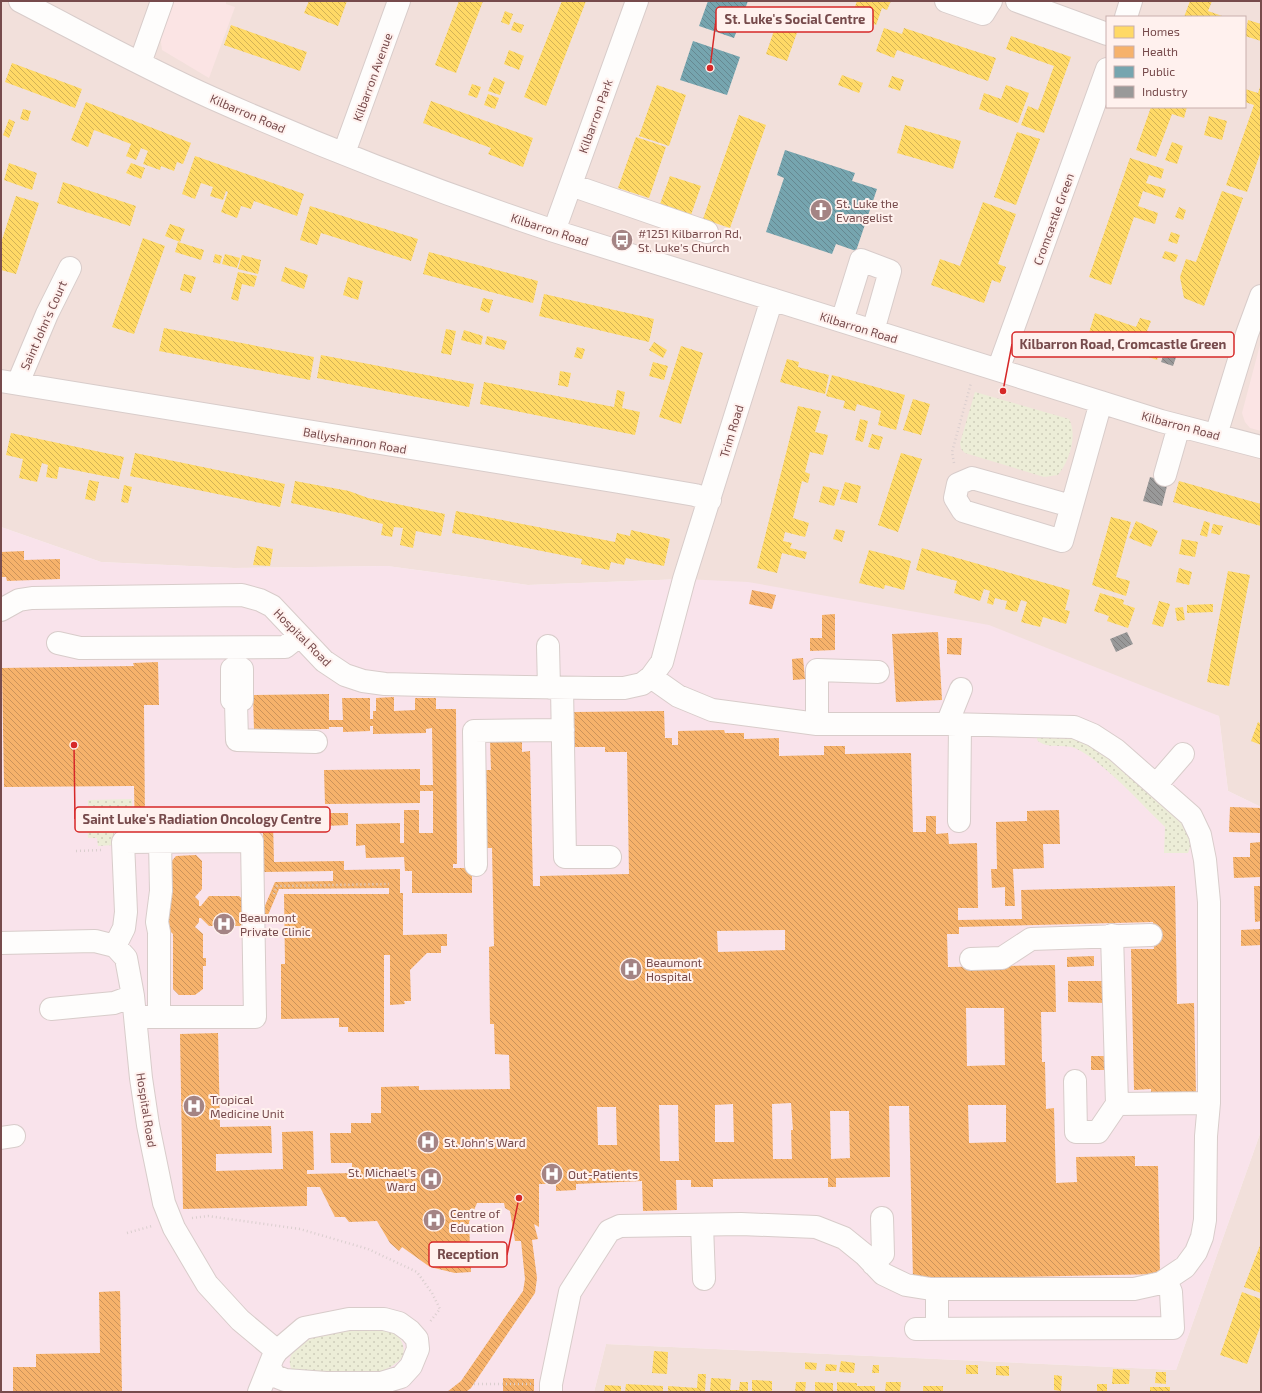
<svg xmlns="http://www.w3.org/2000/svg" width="1262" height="1393" viewBox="0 0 1262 1393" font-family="'Exo 2',sans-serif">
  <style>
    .residential { fill: #f2e0db; fill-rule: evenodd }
    .commercial { fill: #fbe4e4 }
    .medical { fill: #f9e3eb }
    .grass { fill: url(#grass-dots) }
    .homes { fill: url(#homes-back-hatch) }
    .health { fill: url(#health-back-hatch); fill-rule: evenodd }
    .public { fill: url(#public-back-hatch) }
    .industry { fill: url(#industry-back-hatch) }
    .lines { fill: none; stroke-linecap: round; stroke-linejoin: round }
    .minor-casing { stroke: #d8ccca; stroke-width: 24 }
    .path { stroke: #dacece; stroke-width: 2.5; stroke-dasharray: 1 3; stroke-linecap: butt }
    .minor { stroke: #fefdfc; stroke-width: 22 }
    .labels { text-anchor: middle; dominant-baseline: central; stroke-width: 4; stroke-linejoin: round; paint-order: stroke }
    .street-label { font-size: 12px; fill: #774b4c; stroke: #fff1ee }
    .poi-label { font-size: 12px; fill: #774b4c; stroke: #fff1ee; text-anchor: start }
    .leader { fill: none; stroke: #d62828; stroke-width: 1.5 }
    .callout-dot { fill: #d62828; stroke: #fff1ee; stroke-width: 1.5 }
    .callout { fill: #fff1ee; stroke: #d62828; stroke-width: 1.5 }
    .callout-label { font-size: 13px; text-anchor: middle; font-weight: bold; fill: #774b4c }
  </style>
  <defs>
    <pattern id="grass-dots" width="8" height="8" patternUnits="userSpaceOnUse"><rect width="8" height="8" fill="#ecedd7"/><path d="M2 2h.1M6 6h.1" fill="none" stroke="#cecdba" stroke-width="1.8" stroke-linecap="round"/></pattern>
    <pattern id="homes-back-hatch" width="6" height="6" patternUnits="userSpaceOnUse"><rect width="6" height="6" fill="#ffd966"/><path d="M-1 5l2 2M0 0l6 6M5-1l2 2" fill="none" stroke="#d3b256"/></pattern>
    <pattern id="health-back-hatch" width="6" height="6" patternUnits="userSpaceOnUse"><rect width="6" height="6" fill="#f6b26b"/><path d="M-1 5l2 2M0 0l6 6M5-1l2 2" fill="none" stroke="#cc935a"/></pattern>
    <pattern id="public-back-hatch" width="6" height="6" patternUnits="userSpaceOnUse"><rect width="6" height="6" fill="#76a5af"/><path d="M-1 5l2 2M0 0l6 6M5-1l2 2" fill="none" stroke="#668891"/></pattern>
    <pattern id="industry-back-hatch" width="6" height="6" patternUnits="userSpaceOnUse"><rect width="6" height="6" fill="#999"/><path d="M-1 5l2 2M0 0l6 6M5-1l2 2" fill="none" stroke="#827f7f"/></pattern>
  </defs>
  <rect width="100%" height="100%" fill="#f8efec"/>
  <!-- residential -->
  <path class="residential" d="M1 1H1261V807L1228 791 1219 716 684 579 528 585 387 566 234 568 101 562 1 527ZM1107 17H1245V107H1107Z
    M1261 1131V1392H594L606 1344 1176 1370Z"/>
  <!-- commercial -->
  <path class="commercial" d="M173 1H226V4L235 7 209 78 162 50 160 35Z
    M1261 341V431L1250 428 1245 422 1242 413Z"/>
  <!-- medical -->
  <path class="medical" d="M1 527 101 562 234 568 387 566 528 585 684 579 748 582 989 625 1219 716 1228 791 1261 807V1131L1176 1370 606 1344 594 1392H1Z"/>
  <!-- grass -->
  <path class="grass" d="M975 392 1069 419C1078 436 1069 461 1058 475L1044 477 965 453 961 449 960 443Z
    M1038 732 1088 739 1187 822 1194 836 1188 853H1164L1165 827C1141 804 1106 764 1077 749 1065 743 1047 750 1037 740Z
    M132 799 133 823 114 824V845L98 846 97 838H88L87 824 95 823V806H88V800Z
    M346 1329C360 1329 377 1327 390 1331 402 1335 409 1352 399 1361 392 1367 384 1370 376 1373H298L292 1371C279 1343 326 1332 346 1329Z"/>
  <!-- homes -->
  <path class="homes" d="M309 1H347L338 26 304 13Z
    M459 1H483L456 73 435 65Z
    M562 1H586L546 106 524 97Z
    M857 1 864 2 891 1 887 10 882 8 876 25 852 15Z
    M1190 1H1212L1208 11 1225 17H1184Z
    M505 11 513 14 509 25 501 22Z
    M778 19 799 27 787 61 766 54Z
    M1248 20 1261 24V41L1245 36Z
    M514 22 524 25 521 33 511 30Z
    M231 25 307 52 300 71 224 45Z
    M884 28 902 34 904 28 996 58 988 81 897 50 894 58 876 51Z
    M1011 36 1071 57 1044 133 1021 125 1028 106 1038 110 1054 66 1006 49Z
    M509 50 524 56 519 70 504 64Z
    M12 63 82 89 75 108 5 82Z
    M842 75 863 83 859 93 838 85Z
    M892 76 904 80 900 91 888 87Z
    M494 77 505 82 500 95 488 91Z
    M472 84 481 87 477 98 468 95Z
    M1261 84V151L1247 192 1226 185 1254 105 1245 102V89L1258 93Z
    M657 85 686 95 669 146 639 136Z
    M1006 85 1029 93 1018 123 979 109 984 93 1001 99Z
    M488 94 499 98 495 109 484 105Z
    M431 101 533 138 523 167 488 154 491 148 423 123Z
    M86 102 191 143 183 164 177 162 174 171 161 166 160 170 143 164 148 151 141 148 136 160 126 156 131 144 94 130 88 147 71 140Z
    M1151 107H1187L1184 118 1172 114 1156 157 1136 150Z
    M23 109 31 111 28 121 20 119Z
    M739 115 766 125 730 228 703 219Z
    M1209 116 1227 121 1222 140 1204 135Z
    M9 119 15 122 9 138 3 135Z
    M905 125 961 141 953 169 897 153Z
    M1017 132 1040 139 1016 205 994 197Z
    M636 137 666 147 649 198 618 188Z
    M1172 142 1183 146 1177 164 1165 160Z
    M195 156 304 194 297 216 254 201 251 209 241 206 237 218 221 212 228 192 226 191 223 200 210 196 213 187 201 183 195 199 182 194Z
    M1130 158 1164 169 1161 179 1149 175 1146 183 1166 189 1163 198 1143 191 1138 206 1158 213 1155 224 1134 217 1111 285 1089 277Z
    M9 163 37 173 32 190 4 180Z
    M131 163 145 168 141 179 126 173Z
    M670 176 701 186 691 215 660 204Z
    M63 182 136 206 130 226 57 203Z
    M1222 191 1243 198 1204 306 1184 298 1180 277 1186 259 1196 262Z
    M16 196 39 203 16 274 1 270V243Z
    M983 202 1016 214 998 264 1006 267 1000 283 992 280 984 303 931 285 940 259 960 266Z
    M310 206 418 239 411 261 321 233 317 245 300 240Z
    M1179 207 1186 210 1183 220 1175 217Z
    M170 224 185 229 180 242 165 236Z
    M1171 232 1180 235 1177 244 1168 241Z
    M143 238 165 246 134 334 112 327Z
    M178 242 204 250 201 260 175 252Z
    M1165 251 1178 255 1175 262 1162 258Z
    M429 252 538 281 533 303 423 274Z
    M215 254 222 256 220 264 213 262Z
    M225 254 240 258 237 268 222 264Z
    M242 255 261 260 258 274 238 269Z
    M285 267 308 275 304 289 281 281Z
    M238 272 257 276 254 287 242 284 238 301 231 299Z
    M184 274 196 277 191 293 180 290Z
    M348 277 363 281 358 300 343 295Z
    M544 294 654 319 649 342 539 316Z
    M483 298 493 300 489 313 480 310Z
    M1095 313 1136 327 1140 318 1151 321 1147 331 1165 337 1157 360 1088 336Z
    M164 328 314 357 310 380 159 351Z
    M446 329 456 331 451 355 441 353Z
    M464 330 483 336 481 345 461 340Z
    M487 336 507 341 504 350 485 344Z
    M654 342 667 350 663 358 649 350Z
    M681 346 703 353 681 424 659 417Z
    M577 347 585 349 582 359 574 357Z
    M321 355 474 384 469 407 317 378Z
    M787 359 799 362 798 367 829 375 825 394 780 382Z
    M653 362 668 366 664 380 649 376Z
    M560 371 571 373 568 387 558 385Z
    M832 375 905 395 896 430 878 425 881 411 857 404 855 411 843 408 845 401 826 396Z
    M484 382 614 407 617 390 625 392 622 408 640 412 635 435 480 404Z
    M913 399 930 404 921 435 903 430Z
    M798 406 821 411 815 432 828 435 823 455 810 452 805 472 810 474 808 483 802 481 793 518 809 523 805 537 785 532 783 541 792 543 790 548 807 552 805 559 782 553 777 573 757 568Z
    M860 419 868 421 863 442 855 440Z
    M11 433 124 457 119 479 59 467 57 479 46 477 48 465 42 463 37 482 19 478 23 459 6 455Z
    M872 434 883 437 879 450 868 447Z
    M135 453 285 484 280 507 130 476Z
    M901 453 922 459 898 532 878 525Z
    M89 480 99 482 95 501 85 499Z
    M295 481 349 491 368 498 445 514 441 536 416 531 413 548 400 545 403 528 394 527 392 537 381 535 383 524 345 514 291 503Z
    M1179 481 1261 504V526L1173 502Z
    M845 482 861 486 857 503 840 499Z
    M124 485 132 487 128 503 121 502Z
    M823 486 839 490 834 506 819 502Z
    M456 511 615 542 617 533 630 536 631 530 670 539 664 566 626 558 624 565 611 562 609 570 581 564 582 559 452 533Z
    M1111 517 1131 522 1116 577 1130 581 1126 596 1092 585Z
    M1136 521 1158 531 1151 547 1129 538Z
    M1204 521 1210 523 1207 537 1200 535Z
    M1213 524 1223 526 1220 535 1211 533Z
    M836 529 845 531 842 542 833 539Z
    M1182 539 1198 542 1195 557 1179 554Z
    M257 546 273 549 270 566 253 565Z
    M922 548 1070 590 1065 610 1070 611 1066 624 1043 617 1040 627 1021 622 1027 602 1021 600 1017 612 1005 609 1007 601 995 598 993 605 987 603 990 591 984 589 980 601 954 593 957 581 916 570Z
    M869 550 911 561 904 590 885 585 884 589 859 583Z
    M1179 568 1192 572 1189 585 1176 582Z
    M1228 571 1250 575 1229 686 1207 682Z
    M1100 593 1124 600 1123 604 1135 608 1128 628 1107 621 1109 616 1094 611Z
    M1159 601 1170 604 1163 627 1152 624Z
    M1213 604V612L1187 613V605Z
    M1183 607 1185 620 1177 621 1175 608Z
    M1258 722 1261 724V745L1251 741Z
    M1261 1243V1293L1244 1287Z
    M1242 1292 1261 1299V1324L1247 1364 1220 1355Z
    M654 1351 668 1352 667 1374 652 1373Z
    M841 1361 855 1363 854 1373 839 1372Z
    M805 1362 817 1363 816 1370 805 1369Z
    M826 1364 837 1365 836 1371H825Z
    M873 1365H879V1373H872Z
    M966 1365H978V1374H966Z
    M996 1366H1009V1376L996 1375Z
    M1113 1369 1130 1370 1129 1384H1112Z
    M1156 1372H1166V1384L1155 1383Z
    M698 1374H706L705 1392H668V1386L697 1388Z
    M1054 1375 1062 1376 1061 1391 1054 1390Z
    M711 1378 731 1379 730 1390H739L740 1382H748V1392H710Z
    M752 1380 772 1381V1392H752Z
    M796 1382H806L805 1392H795Z
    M815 1382 833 1383V1392H815Z
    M837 1382 857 1383V1386H875V1392H837Z
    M886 1382H901L900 1392H885Z
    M626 1384 663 1386V1392H625Z
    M1097 1384H1107V1392H1097Z
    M605 1385 621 1386V1392H604Z
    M923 1386H943V1392H923Z
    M1150 1387H1170V1392H1150Z"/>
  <!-- health -->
  <path class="health" d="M24 551V560L60 559V579L7 581 6 577H1V552Z
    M752 590 776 595 772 609 749 604Z
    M835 614V650L810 651V638H822V615Z
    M938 632 942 700 896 702 892 634Z
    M947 638H962L961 655 947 654Z
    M803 658 805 679 793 680 792 659Z
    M158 662 159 705H144L145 824 273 823 274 862 344 861V870L400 869V893H403V935L447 934V946H441V953H427L410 970 411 1001H404L405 1004 390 1005V955H384V1032H348V1027H339V1018L281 1019V964H285L284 894H389V888L279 889 268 915H246V920L240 926H209L201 918H199V922L195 927 203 934V958H206V966H203V989L195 995H179L173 989V934L159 920 171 862 176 856 196 855 202 861V889L195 897 199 901V906H201L209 896H239L246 902 264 908 275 882 333 881V871L264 872 263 833 135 835 134 786 4 787 2 668 134 666 133 663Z
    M329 694V720H343L342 698H370V719H373V711H376V698L394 697V711L415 710V698H436V709H456L457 864H453V868H472V893H412V871H405L404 857 366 858 365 845 356 846V824L400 823V843H404V810H419V833H433V791H420V803L325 804 324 770 420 769V785H433L432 728 426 729V733L373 734V726H370V731L343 732V727H329V729L254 730 253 695Z
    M664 711 665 738H672V745H678V731L724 730 725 733H744V739L779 738V756L824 755V746H845V754L911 753 913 832H926V816H936V834L948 833 949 844 977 843 978 908H958V920L1022 919 1021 890 1175 886 1177 1004 1194 1003 1196 1094 1151 1095V1089L1134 1090 1131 949H1154L1153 922 959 927V934H947L948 967 1055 965 1056 1012H1041L1042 1062H1045L1046 1109 1054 1108 1056 1183 1077 1182 1076 1157 1135 1156V1166H1158L1160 1274 913 1279 909 1106H889L890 1177 836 1178V1187H828V1178L713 1179V1187H691V1180H676L677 1210 643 1211 642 1181 576 1184V1190L556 1191V1184H539V1227L534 1224 538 1239 532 1240 537 1278 535 1293 471 1388 466 1392H447L461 1381 523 1291 525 1279 521 1241H515L510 1211 505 1208 504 1203H477L469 1222 471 1272 455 1273 430 1267 402 1247 399 1251 390 1243 377 1221 349 1222 345 1217H335L320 1187H307V1206L183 1209 180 1034 218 1033 220 1127 271 1126 272 1153 216 1154V1171L283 1169 282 1132 313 1131 314 1170H307V1174L352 1173V1163H331L330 1133H351V1123H371V1113H381V1087L419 1086V1090L510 1089 509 1055 495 1054 494 1024H490L489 947 494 946 492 848H487L485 770H491L490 741H522V752L530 751 533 886H540V876L629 874 627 752H605V747H569L568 719H574V712ZM785 930V950L718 952 717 931ZM966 1008H1004L1005 1065 967 1066ZM791 1103 793 1130H791L792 1159H773L772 1104ZM733 1104 734 1142H715V1105ZM659 1105H678L679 1161H660ZM968 1105H1006V1142L969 1143ZM597 1107H616L617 1145H598ZM830 1111H849L850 1158 831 1159Z
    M1230 807 1261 808V833L1229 832Z
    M1059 810 1060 844H1043L1044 868 1013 869 1015 906H1005V887L992 888 991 869H997L996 822 1027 821V811Z
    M325 813H348V825L325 826Z
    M1261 842V877L1234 878 1233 857H1250V843Z
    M1254 886H1261V921L1255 922Z
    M1261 929V945L1241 946V930Z
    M1094 956V966L1067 967V957Z
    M1068 981H1105V1003L1068 1002Z
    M1091 1056H1104V1070H1091Z
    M120 1291 122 1392H13V1367H36V1354L100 1353 99 1292Z
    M503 1378 534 1379V1392H503Z"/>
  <!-- public -->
  <path class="public" d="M708 1H748L734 38 699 26Z
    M693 41 740 57 727 95 680 80Z
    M785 150 855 173 852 181 877 189 856 251 836 244 832 254 766 232 784 178 777 175Z"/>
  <!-- industry -->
  <path class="industry" d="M1170 336 1182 340 1173 366 1161 362Z
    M1150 477 1168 482 1162 506 1143 501Z
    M1127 632 1133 644 1116 652 1110 639Z"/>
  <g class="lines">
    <!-- minor casing -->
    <g class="minor-casing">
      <path id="minor" d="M20 1C84 34 147 69 212 98 324 148 438 192 554 231L1161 421 1261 447
        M946 1 983 14 991 1
        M1017 1 1107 34
        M1126 17 1131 1
        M140 63 162 1
        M344 153 399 1
        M571 185 707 232
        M554 231 637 1
        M842 321 861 260 890 271 873 331
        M998 370 1107 69
        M1 381 619 482 695 495 710 500
        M18 383 47 314 70 268
        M1216 435 1247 334 1261 296
        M1165 475 1179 426
        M1071 506 972 478 958 484 955 498 963 511 1062 541 1101 402
        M1 610 19 600 32 598 242 595 260 600 272 606 324 661 345 675 363 681 385 684 466 686 595 688H624L642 684 651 677 662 662 684 579 772 299
        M58 643 80 648 285 647 299 636
        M548 646 549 688
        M237 666 242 669V700L236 703 232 700V669Z
        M562 688 565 857H610
        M236 703 237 740 316 742
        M817 724V670L878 672
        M947 724 961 689
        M1156 785 1183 754
        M959 821 960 725
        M476 865 474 731 563 730
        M1 943 95 941 115 946 126 958 133 996 141 1078 148 1125 164 1203 174 1228 207 1284 240 1320 277 1351
        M115 946 124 928 126 912 123 842 252 841 255 1017H136
        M971 959 1002 958 1031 939 1151 935
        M51 1009 114 1003 133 996
        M159 1017V932L157 922 161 891 160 841
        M1075 1081 1076 1132H1098L1117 1104 1112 935
        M1117 1104 1209 1103
        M1 1138 14 1136
        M702 1225 704 1279
        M873 1264 883 1254 882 1218
        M937 1290V1329
        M916 1329 1173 1328 1171 1292 1166 1280
        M259 1392 273 1357 277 1351 304 1328 349 1319H384L399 1323 410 1331 417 1339 418 1349 411 1366 401 1377 381 1383H326L285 1380 275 1376 270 1368
        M551 1392V1384L570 1292 609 1231 620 1226 741 1224 816 1227 844 1238 865 1255 883 1274 906 1285 931 1289H1134L1161 1283 1185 1267 1196 1252 1202 1237 1205 1220 1206 1136 1209 1103V902L1205 860 1200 835 1191 816 1116 750 1093 735 1074 727 947 724H817L712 710 678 696 651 677"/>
    </g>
    <!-- path -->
    <path class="path" d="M954 463 952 452 971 383
      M76 851 102 850
      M274 894 277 886 389 884
      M192 1218 208 1216 300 1229 368 1249 417 1272 432 1293 440 1309 429 1323
      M127 1233 152 1226
      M474 1384H531"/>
    <!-- minor -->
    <use href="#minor" class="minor"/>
  </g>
  <!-- icons -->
  <defs>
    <g id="church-disc" transform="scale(1.15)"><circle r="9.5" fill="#a48484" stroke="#fff1ee"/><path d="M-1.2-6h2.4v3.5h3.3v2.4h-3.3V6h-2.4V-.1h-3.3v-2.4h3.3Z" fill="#fff"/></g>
    <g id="bus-disc" transform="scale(1.15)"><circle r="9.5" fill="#a48484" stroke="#fff1ee"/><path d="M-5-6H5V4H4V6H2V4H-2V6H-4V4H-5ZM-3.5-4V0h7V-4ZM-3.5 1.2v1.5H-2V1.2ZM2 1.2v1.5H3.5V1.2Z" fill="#fff"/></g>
    <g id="hospital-disc" transform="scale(1.15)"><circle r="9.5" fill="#a48484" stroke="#fff1ee"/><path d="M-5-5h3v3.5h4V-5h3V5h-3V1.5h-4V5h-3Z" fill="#fff"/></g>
  </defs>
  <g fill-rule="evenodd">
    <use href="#church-disc" x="821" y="210"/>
    <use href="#bus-disc" x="622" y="240"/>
    <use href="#hospital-disc" x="224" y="924"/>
    <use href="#hospital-disc" x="631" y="969"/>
    <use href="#hospital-disc" x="194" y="1106"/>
    <use href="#hospital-disc" x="428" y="1142"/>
    <use href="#hospital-disc" x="552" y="1174"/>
    <use href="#hospital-disc" x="431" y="1179"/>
    <use href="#hospital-disc" x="434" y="1220"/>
  </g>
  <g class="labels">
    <!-- street labels -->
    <g class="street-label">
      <text transform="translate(372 77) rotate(-70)">Kilbarron Avenue</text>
      <text transform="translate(248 113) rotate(23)">Kilbarron Road</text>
      <text transform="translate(595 116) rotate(-70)">Kilbarron Park</text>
      <text transform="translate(1053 219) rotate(-70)">Cromcastle Green</text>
      <text transform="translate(550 229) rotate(18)">Kilbarron Road</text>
      <text transform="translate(43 325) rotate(-66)">Saint John's Court</text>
      <text transform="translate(859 327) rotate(17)">Kilbarron Road</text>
      <text transform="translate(1181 425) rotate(15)">Kilbarron Road</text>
      <text transform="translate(731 431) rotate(-73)">Trim Road</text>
      <text transform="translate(355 440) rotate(10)">Ballyshannon Road</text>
      <text transform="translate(303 637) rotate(45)">Hospital Road</text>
      <text transform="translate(147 1110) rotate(81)">Hospital Road</text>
    </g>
    <!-- poi labels -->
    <g class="poi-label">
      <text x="836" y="203">St. Luke the<tspan x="836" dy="14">Evangelist</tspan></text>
      <text x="638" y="233">#1251 Kilbarron Rd,<tspan x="638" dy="14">St. Luke's Church</tspan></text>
      <text x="240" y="917">Beaumont<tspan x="240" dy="14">Private Clinic</tspan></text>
      <text x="646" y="962">Beaumont<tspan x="646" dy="14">Hospital</tspan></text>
      <text x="210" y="1099">Tropical<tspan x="210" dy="14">Medicine Unit</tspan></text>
      <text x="444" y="1142">St. John's Ward</text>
      <text x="416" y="1172" text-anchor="end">St. Michael's<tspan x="416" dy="14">Ward</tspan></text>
      <text x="568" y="1174">Out-Patients</text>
      <text x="450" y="1213">Centre of<tspan x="450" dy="14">Education</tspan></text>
    </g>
  </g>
  <!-- callouts -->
  <path class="leader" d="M710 68L716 20M1003 391L1012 344M74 745L75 819M519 1198L507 1255"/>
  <g class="callout-dot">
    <circle cx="710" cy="68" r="4"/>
    <circle cx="1003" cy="391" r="4"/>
    <circle cx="74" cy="745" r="4"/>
    <circle cx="519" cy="1198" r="4"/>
  </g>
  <g class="callout">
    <rect x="716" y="7" width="157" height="25" rx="4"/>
    <rect x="1012" y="332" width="222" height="25" rx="4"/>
    <rect x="75" y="807" width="255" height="25" rx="4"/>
    <rect x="429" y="1242" width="78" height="25" rx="4"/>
  </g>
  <g class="callout-label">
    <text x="795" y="24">St. Luke's Social Centre</text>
    <text x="1123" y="349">Kilbarron Road, Cromcastle Green</text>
    <text x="202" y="824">Saint Luke's Radiation Oncology Centre</text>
    <text x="468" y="1259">Reception</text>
  </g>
  <!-- border -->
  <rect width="1262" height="1393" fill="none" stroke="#774b4c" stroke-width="4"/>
  <!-- legend -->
  <rect x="1106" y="16" width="140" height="92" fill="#fff1ee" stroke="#c9afad"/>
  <rect x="1114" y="26" width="20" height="12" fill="#ffd966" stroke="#c9afad"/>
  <text x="1142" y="36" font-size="12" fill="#774b4c">Homes</text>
  <rect x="1114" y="46" width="20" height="12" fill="#f6b26b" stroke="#c9afad"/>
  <text x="1142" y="56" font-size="12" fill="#774b4c">Health</text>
  <rect x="1114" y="66" width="20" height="12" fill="#76a5af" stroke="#c9afad"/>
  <text x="1142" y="76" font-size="12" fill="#774b4c">Public</text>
  <rect x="1114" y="86" width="20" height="12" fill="#999999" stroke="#c9afad"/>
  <text x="1142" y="96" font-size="12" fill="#774b4c">Industry</text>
</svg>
